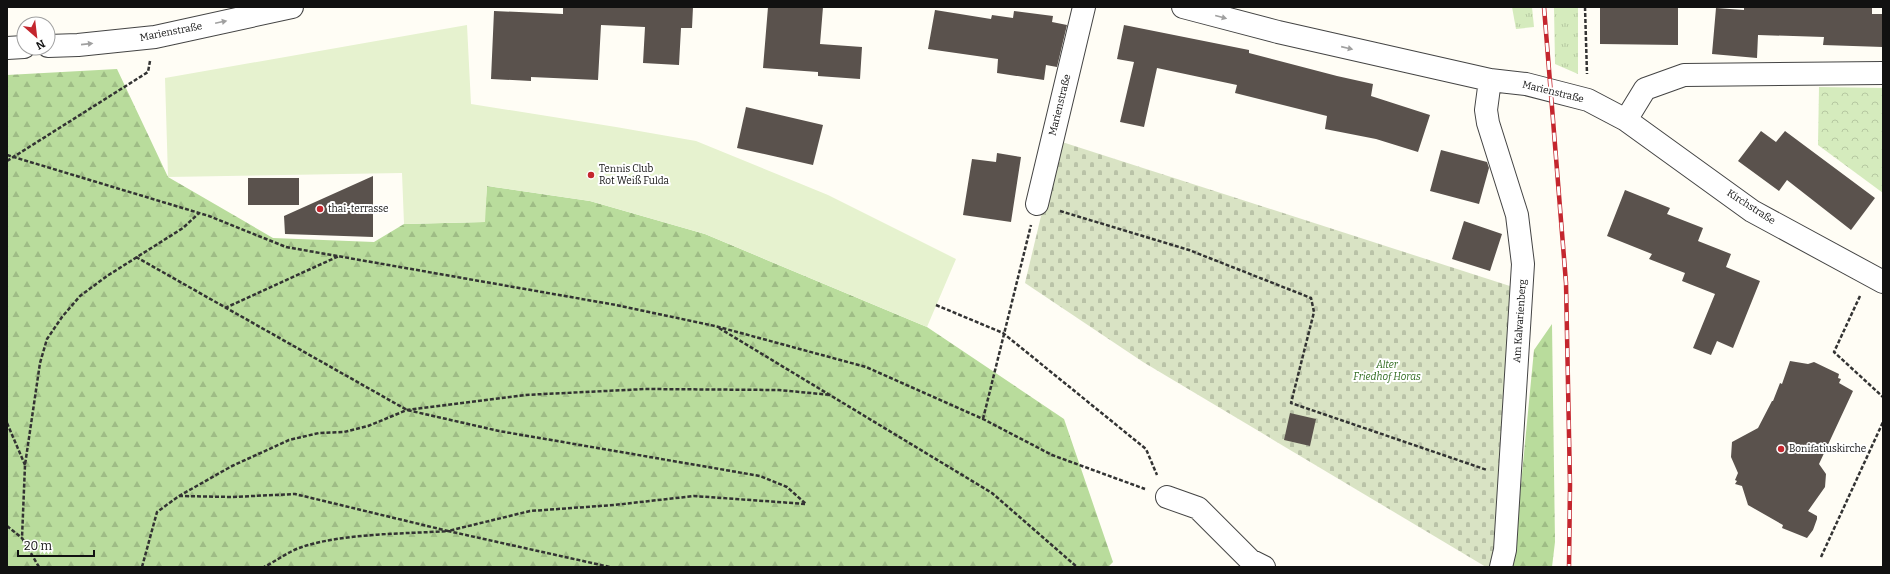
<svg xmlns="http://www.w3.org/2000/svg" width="1890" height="574" viewBox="0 0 1890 574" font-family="Bitter,serif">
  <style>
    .grass { fill: url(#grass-tufts) }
    .forest { fill: url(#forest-firs) }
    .cemetery { fill: url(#cemetery-stones) }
    .park { fill: url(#park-crowns) }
    .pitch { fill: #e6f2cf }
    .building { fill: #5a524d }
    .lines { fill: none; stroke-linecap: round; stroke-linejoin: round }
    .minor-casing { stroke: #444; stroke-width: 24 }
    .path { stroke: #333; stroke-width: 2.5; stroke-dasharray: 4 2; stroke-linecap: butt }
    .minor { stroke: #fff; stroke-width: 22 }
    .rail-casing { stroke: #c4262e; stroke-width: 4.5 }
    .rail { stroke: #fff; stroke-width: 3; stroke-dasharray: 9; stroke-linecap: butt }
    .oneway { fill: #a0a0a0 }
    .poi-dot { fill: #c4262e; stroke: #fff; stroke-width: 1.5 }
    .labels { text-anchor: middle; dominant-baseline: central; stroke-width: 4; stroke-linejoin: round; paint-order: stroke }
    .street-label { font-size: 10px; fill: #111; stroke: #fff }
    .poi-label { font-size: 10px; fill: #111; stroke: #fff; text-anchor: start }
    .park-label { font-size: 10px; font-style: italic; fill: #2f6b1f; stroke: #fff }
  </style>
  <defs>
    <pattern id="grass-tufts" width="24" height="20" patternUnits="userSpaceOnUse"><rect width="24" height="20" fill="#d5ebbd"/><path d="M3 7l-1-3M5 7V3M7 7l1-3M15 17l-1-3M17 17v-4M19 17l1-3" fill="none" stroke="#b6c8a1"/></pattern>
    <pattern id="forest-firs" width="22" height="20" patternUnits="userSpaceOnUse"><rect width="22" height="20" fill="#b9dc9c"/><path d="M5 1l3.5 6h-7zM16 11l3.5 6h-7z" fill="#9ebc85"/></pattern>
    <pattern id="cemetery-stones" width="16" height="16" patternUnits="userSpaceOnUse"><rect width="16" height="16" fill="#d9e3c4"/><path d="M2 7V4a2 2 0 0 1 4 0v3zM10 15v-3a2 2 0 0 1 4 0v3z" fill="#b9c2a7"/></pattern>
    <pattern id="park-crowns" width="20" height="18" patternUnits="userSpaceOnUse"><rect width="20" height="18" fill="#d5ebbd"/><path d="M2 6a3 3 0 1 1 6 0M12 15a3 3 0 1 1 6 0" fill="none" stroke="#b6c8a1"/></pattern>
  </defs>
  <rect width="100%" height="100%" fill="#fffdf5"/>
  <!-- grass -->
  <path class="grass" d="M1512 7H1532L1534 27 1516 29Z
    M1554 7H1578V74L1555 64Z"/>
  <!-- forest -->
  <path class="forest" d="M117 69 168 177 273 238 374 242 404 224 484 222 487 186 590 201 705 234 927 327 1064 419 1113 562 1108 567H7V75Z
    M1552 324 1555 542 1552 567H1513L1534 350Z"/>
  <!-- cemetery -->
  <path class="cemetery" d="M1059 141 1513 287 1493 567H1486L1143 362 1025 283Z"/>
  <!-- park -->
  <path class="park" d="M1819 87 1883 88V193L1818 145Z"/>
  <!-- pitch -->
  <path class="pitch" d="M467 25 471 104 616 127 696 141 828 195 956 259 927 327 705 234 590 201 487 186 485 222 404 224 402 173 168 177 165 78Z"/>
  <!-- building -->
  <path class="building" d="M563 7H693L692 28H681L679 65 643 63 645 27 601 25 598 80 531 77V81L491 79 494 11 563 14Z
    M768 7H823L820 44 862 47 860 79 818 76V72L763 68Z
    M1600 7 1678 8V45L1600 44Z
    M1744 7H1872V14H1883V47L1823 45 1824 37 1758 35 1757 58 1712 54 1716 8 1744 10Z
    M935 10 991 19 992 15 1013 18 1014 11 1053 16 1052 22 1067 25 1057 67 1046 65 1044 80 997 73 998 59 928 49Z
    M1124 25 1249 50V53L1337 76 1373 84 1371 96 1430 115 1418 152 1376 139 1325 129 1327 116 1235 93 1237 85 1157 68 1144 127 1120 122 1134 62 1117 59Z
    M746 107 823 125 813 165 737 148Z
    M1761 131 1776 142 1785 131 1875 198 1851 230 1787 180 1779 191 1738 161Z
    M1441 150 1487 162 1489 168 1479 204 1430 191Z
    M997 153 1021 157 1011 222 963 215 972 159 996 162Z
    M373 176V237L285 234 284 216Z
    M248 178H299V205H248Z
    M1625 190 1670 208 1667 214 1703 228 1698 241 1731 254 1726 267 1760 281 1733 348 1717 341 1711 355 1693 348 1715 294 1682 281 1685 273 1649 259 1652 254 1607 236Z
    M1464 221 1502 234 1490 271 1452 259Z
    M1790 361 1808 364 1814 362 1839 374 1838 378 1841 379 1839 383 1853 391 1819 464 1826 474 1825 487 1808 511 1817 516V519L1813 530 1807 538 1782 528 1783 525 1748 505 1742 486 1735 484 1737 481 1735 480 1738 473 1731 457 1732 442 1758 428 1772 401H1773L1780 383 1782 384Z
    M1290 413 1316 419 1310 446 1284 440Z"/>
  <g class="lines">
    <!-- minor casing -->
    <g class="minor-casing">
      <path id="minor" d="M1183 7 1278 32 1490 80 1526 84 1588 100 1626 120 1752 211 1883 282
        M48 46 78 45 155 37 292 7
        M7 48 24 47
        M1490 80 1486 110 1488 123 1517 215 1523 264 1505 550 1501 567
        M1626 120 1645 89 1684 75 1883 73
        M1037 204 1084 7
        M1167 497 1198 508 1250 560 1264 567"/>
    </g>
    <!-- path -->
    <path class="path" d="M1585 7 1587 74
      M7 155 209 216 286 247 616 305 715 326 866 367 983 419 1052 455 1145 489
      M7 161 148 72 150 61
      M1060 211 1189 250 1311 298 1314 312 1291 403 1487 470
      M136 257 407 410 499 431 760 476 787 487 806 504 694 496 614 505 530 511 448 531 610 567
      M1860 296 1834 352 1883 397
      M936 305 1003 333 1146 449 1157 475
      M225 308 339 256
      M719 328 992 493 1077 567
      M983 419 1031 225
      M7 423 25 465
      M179 496 232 497 295 494 448 531C404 534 344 533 302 547 289 551 276 561 264 567
      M7 526 22 538
      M1821 557 1883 422
      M39 567 22 538 25 465 40 363 47 339 62 317 80 296 107 276 183 228 199 213
      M142 567 157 512 179 496 232 466 289 440 319 433 344 432 368 426 407 410 525 395 645 389 779 390 831 395"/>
    <!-- minor -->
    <use href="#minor" class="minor"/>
    <!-- rail casing -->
    <g class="rail-casing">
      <path id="rail" d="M1544 7 1566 283 1570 485 1569 567"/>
    </g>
    <!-- rail -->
    <use href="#rail" class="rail"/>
  </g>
  <!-- one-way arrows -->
  <defs><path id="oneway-solid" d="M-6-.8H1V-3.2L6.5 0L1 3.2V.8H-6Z"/></defs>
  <g class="oneway">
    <use href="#oneway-solid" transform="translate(1221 17) rotate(15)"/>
    <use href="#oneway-solid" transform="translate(221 22) rotate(-12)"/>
    <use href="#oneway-solid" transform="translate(87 44) rotate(-6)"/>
    <use href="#oneway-solid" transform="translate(1347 48) rotate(13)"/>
  </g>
  <!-- markers -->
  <g class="poi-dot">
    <circle cx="591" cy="175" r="4"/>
    <circle cx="320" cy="209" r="4"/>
    <circle cx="1781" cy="449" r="4"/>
  </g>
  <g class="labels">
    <!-- street labels -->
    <g class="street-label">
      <text transform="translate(171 32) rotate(-11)">Marienstraße</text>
      <text transform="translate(1553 92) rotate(14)">Marienstraße</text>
      <text transform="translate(1060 105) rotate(-76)">Marienstraße</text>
      <text transform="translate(1751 207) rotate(33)">Kirchstraße</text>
      <text transform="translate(1520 321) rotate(-86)">Am Kalvarienberg</text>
    </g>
    <!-- poi labels -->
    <g class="poi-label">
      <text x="599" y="169">Tennis Club<tspan x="599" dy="12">Rot Weiß Fulda</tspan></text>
      <text x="328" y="209">thai-terrasse</text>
      <text x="1789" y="449">Bonifatiuskirche</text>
    </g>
    <!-- park labels -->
    <g class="park-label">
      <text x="1387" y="365">Alter<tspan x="1387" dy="12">Friedhof Horas</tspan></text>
    </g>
  </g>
  <!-- border -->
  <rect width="1890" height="574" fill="none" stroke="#111111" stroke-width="16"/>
  <!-- north arrow -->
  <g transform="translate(36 36) rotate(152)"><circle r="19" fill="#ffffff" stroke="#a0a0a0"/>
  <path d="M0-3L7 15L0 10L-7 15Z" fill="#c4262e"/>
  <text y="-6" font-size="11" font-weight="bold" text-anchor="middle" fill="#111111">N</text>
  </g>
  <!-- scale -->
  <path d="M18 550v6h76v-6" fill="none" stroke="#111111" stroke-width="2"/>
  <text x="24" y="550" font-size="12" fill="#111111" stroke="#ffffff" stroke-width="3" paint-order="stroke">20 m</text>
</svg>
